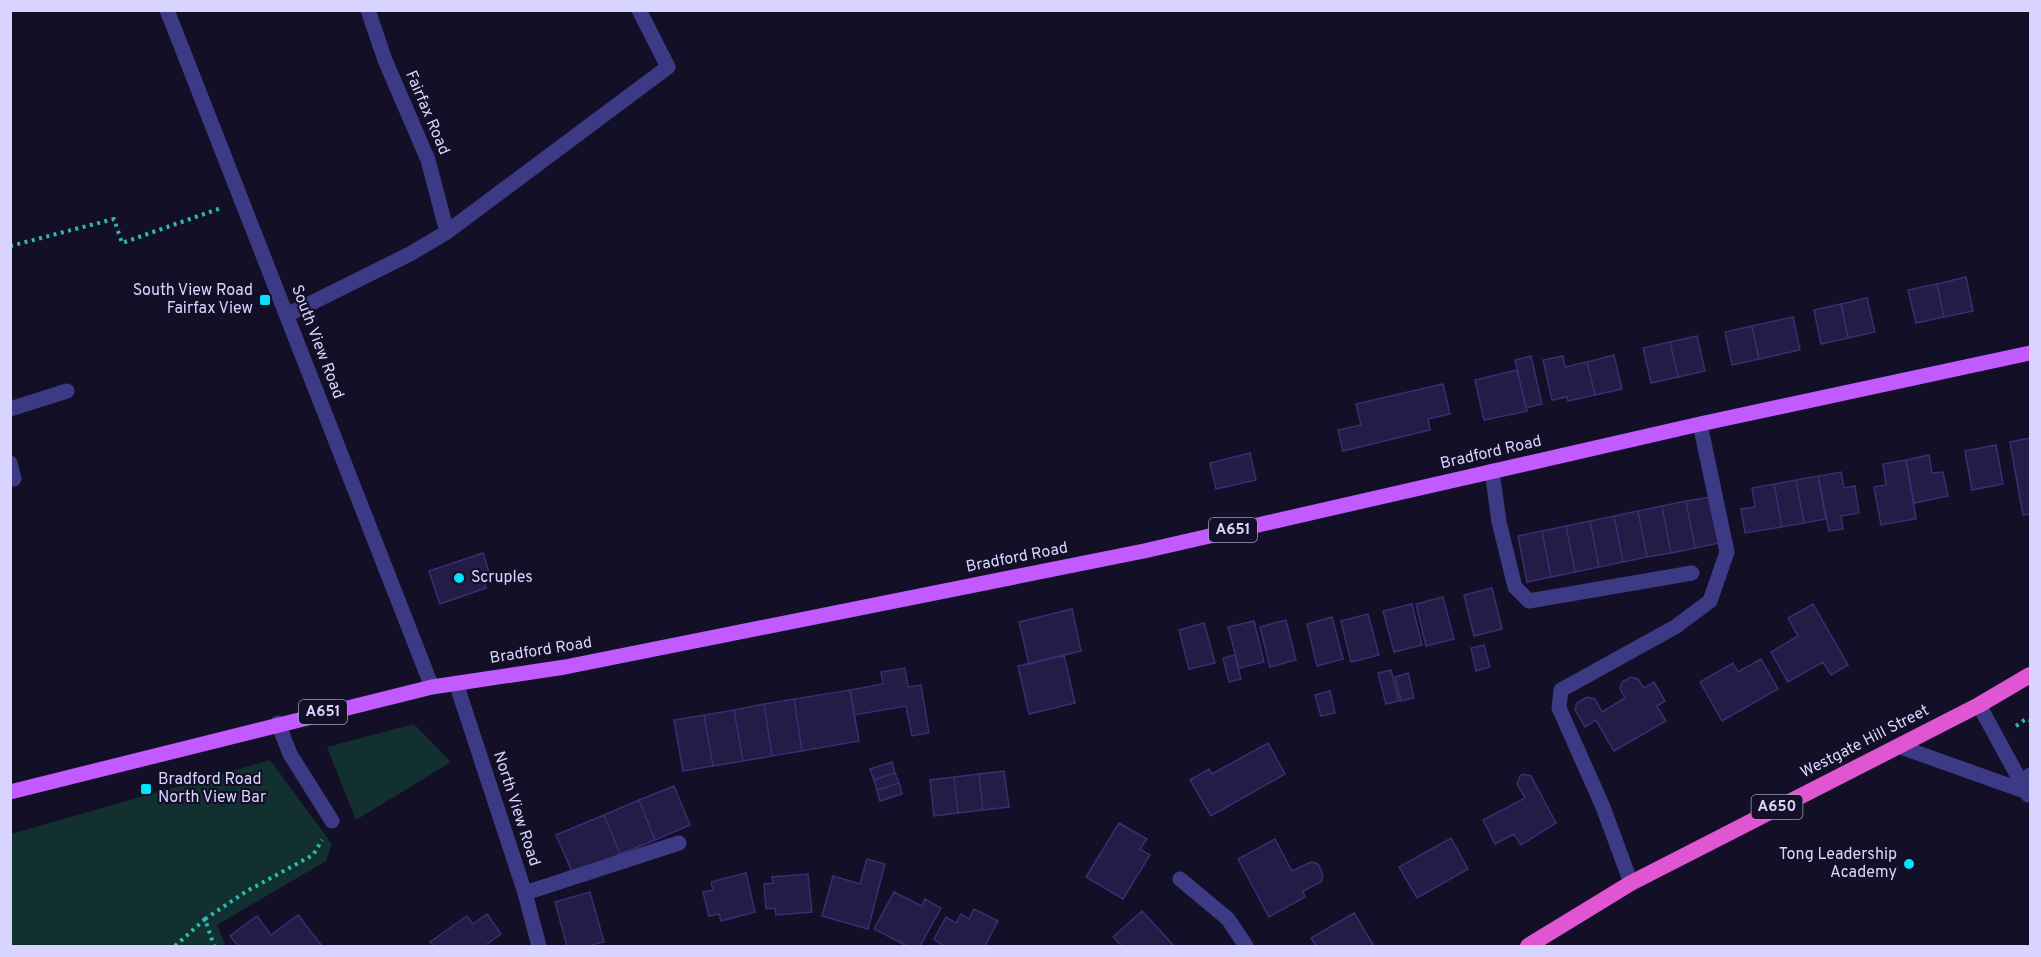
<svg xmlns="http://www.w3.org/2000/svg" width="2041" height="957" viewBox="0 0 2041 957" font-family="Overpass,sans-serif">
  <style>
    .green { fill: #12302f }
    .building { fill: #241b47; stroke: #3b2d73; stroke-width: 1.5 }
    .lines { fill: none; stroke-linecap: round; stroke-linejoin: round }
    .path { stroke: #2fb8b0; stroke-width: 4; stroke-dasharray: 3 4.5; stroke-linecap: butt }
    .service { stroke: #3d3a85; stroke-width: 15 }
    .minor { stroke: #3d3a85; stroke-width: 15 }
    .tertiary { stroke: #3d3a85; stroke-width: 15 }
    .primary { stroke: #c25bff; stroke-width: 15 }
    .trunk { stroke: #e055d1; stroke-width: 16 }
    .poi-dot { fill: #00e5ff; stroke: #130f26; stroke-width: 2 }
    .labels { text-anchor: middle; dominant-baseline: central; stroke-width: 4.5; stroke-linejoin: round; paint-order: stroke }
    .shield { fill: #130f26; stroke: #9e99be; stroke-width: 1.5 }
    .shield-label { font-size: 15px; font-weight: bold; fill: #d9d4ff }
    .street-label { font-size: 16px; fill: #d9d4ff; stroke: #130f26 }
    .poi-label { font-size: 16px; fill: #d9d4ff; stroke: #130f26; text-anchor: end }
  </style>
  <rect width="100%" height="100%" fill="#130f26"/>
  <!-- green -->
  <path class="green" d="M414 724 451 762 356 820 327 747Z
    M270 760 332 844 326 861 217 925 226 946H11V834Z"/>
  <!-- building -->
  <path class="building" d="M1966 277 1973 311 1944 317 1937 284Z
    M1937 284 1944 317 1916 323 1908 290Z
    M1867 298 1875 332 1848 338 1841 304Z
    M1841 304 1848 338 1821 344 1814 310Z
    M1793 317 1800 350 1759 359 1752 326Z
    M1752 326 1759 359 1732 365 1725 332Z
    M1697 336 1705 371 1678 377 1670 342Z
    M1670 342 1678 377 1651 383 1643 348Z
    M1614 355 1622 389 1595 395 1587 362Z
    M1531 356 1542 404 1526 408 1515 360Z
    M1563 356 1565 367 1587 362 1595 395 1568 401 1567 397 1552 400 1543 360Z
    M1517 370 1527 411 1484 420 1475 380Z
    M1443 384 1450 414 1428 419 1430 430 1343 451 1338 430 1361 425 1356 404Z
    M2030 438V514L2023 515 2010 442Z
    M1996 445 2003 484 1972 490 1965 451Z
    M1250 453 1256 480 1216 489 1210 463Z
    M1929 455 1932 473 1943 472 1948 496 1914 503 1906 460Z
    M1906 460 1916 519 1881 525 1874 487 1886 485 1883 464Z
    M1841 472 1844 488 1855 486 1859 513 1841 516 1843 529 1829 531 1818 476Z
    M1818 476 1826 519 1804 523 1796 480Z
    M1796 480 1804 523 1782 527 1774 484Z
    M1774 484 1782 527 1745 533 1741 509 1755 507 1752 488Z
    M1710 497 1719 543 1695 548 1686 501Z
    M1686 501 1695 548 1671 553 1662 506Z
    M1662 506 1671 553 1647 557 1638 511Z
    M1638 511 1647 557 1623 562 1614 516Z
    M1614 516 1623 562 1599 567 1590 521Z
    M1590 521 1599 567 1575 572 1566 526Z
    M1566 526 1575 572 1551 577 1542 531Z
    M1542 531 1551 577 1527 582 1518 536Z
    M483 553 490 575 484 581 486 588 440 604 429 571Z
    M1492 588 1502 629 1474 636 1464 595Z
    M1443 597 1454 639 1426 646 1416 604Z
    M1412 604 1422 645 1394 652 1383 611Z
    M1813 604 1848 665 1831 675 1823 662 1788 682 1771 652 1798 636 1788 618Z
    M1072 609 1081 651 1029 664 1019 622Z
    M1368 614 1379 655 1351 662 1341 621Z
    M1332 617 1343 659 1317 666 1307 624Z
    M1286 620 1296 660 1270 667 1260 627Z
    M1254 621 1264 662 1239 668 1228 627Z
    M1204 623 1215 663 1189 669 1179 630Z
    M1484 645 1490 667 1476 671 1471 648Z
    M1064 655 1075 703 1029 714 1018 666Z
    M1235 655 1241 679 1229 682 1223 658Z
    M1761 659 1778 689 1722 721 1700 682 1733 663 1738 672Z
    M905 668 908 687 921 685 929 733 912 736 906 706 854 715 850 690 883 684 881 672Z
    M1391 670 1399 701 1386 704 1378 673Z
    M1408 673 1414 698 1401 701 1395 677Z
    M1631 677 1638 679 1644 688 1654 682 1665 701 1657 706 1666 721 1614 751 1596 720 1585 727 1575 710 1577 703 1587 697 1595 699 1602 712 1625 698 1620 689 1622 682Z
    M850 690 859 741 802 751 794 699Z
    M1330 691 1335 713 1321 716 1315 695Z
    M794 699 802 751 772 756 764 704Z
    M764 704 772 756 743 761 734 710Z
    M734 710 743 761 713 766 704 715Z
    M704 715 713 766 683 771 674 720Z
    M1268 743 1285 774 1211 816 1190 780 1209 769 1212 774Z
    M892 762 895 773 874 780 870 769Z
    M1004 771 1009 807 983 810 979 774Z
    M895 773 899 783 877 790 874 780Z
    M979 774 983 810 958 813 954 777Z
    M1524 774 1531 776 1556 823 1521 845 1514 834 1495 844 1483 820 1525 798 1517 784 1520 776Z
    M954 777 958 813 934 816 930 780Z
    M899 783 902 794 880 801 877 790Z
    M674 786 690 825 655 840 639 800Z
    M639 800 655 840 620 854 604 815Z
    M604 815 620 854 573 874 556 835Z
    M1119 823 1147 839 1140 849 1150 855 1123 899 1086 877Z
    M1451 838 1468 869 1417 898 1399 867Z
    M1275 839 1292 871 1311 862 1318 864 1323 875 1321 882 1303 891 1305 897 1269 917 1238 859Z
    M867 859 885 864 868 929 822 916 833 876 860 884Z
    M746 873 755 912 721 921 719 914 709 916 703 892 713 890 711 882Z
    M808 874 812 912 776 915 775 908 766 909 764 884 773 883 772 877Z
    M590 892 604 942 588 946H567L555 902Z
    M894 892 922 906 925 899 941 908 920 946H907L874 929Z
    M974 909 998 921 985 946H943L934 939 946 917 956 923 961 914 969 919Z
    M1142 911 1174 946H1122L1113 937Z
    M1354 913 1374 946H1316L1311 938Z
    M487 914 501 934 487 944 489 946H434L430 942 467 916 473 924Z
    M298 915 322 946H238L230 936 257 916 271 935Z"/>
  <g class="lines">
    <!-- path -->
    <path class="path" d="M10 246 114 219 122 243 221 208
      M2016 726 2026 719 2030 720
      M205 919 247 891 313 855 322 840
      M175 946 205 919 214 946"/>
    <!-- service -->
    <path class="service" d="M1492 471 1499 522 1515 587 1529 601 1692 573
      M1979 705 2028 795
      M278 723 290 754 332 821
      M1898 746 2027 792 2030 775
      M1631 883 1603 807 1559 708 1561 690 1675 627 1710 601 1727 552 1700 424
      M525 893 679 843"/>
    <!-- minor -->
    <path class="minor" d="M368 10 385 60 428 160 447 232
      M287 315 410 254 447 232 668 67 639 10
      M10 409 67 391
      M10 463 14 479
      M456 683 525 893 539 946
      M1180 879 1228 919 1246 946"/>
    <!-- tertiary -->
    <path class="tertiary" d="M167 10 432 687"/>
    <!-- primary -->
    <path class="primary" d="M10 792 432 687 565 667 1144 551 1700 424 2030 353"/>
    <!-- trunk -->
    <path class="trunk" d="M1528 946 1631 883 1979 705 2030 675"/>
  </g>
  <!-- markers -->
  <g class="poi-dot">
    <rect x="259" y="294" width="12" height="12" rx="3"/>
    <circle cx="459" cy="578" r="6"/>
    <rect x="140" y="783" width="12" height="12" rx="3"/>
    <circle cx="1909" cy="864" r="6"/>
  </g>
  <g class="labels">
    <!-- shield labels -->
    <g class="shield">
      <rect x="1209" y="518" width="48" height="24" rx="4.5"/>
      <rect x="299" y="700" width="48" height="24" rx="4.5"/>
      <rect x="1751.5" y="795" width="51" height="24" rx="4.5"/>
    </g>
    <g class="shield-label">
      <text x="1233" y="530">A651</text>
      <text x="323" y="712">A651</text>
      <text x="1777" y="807">A650</text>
    </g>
    <!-- street labels -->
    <g class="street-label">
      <text transform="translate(427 113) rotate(67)">Fairfax Road</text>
      <text transform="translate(317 342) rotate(69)">South View Road</text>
      <text transform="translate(1491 453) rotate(-13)">Bradford Road</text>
      <text transform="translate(1017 558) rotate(-11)">Bradford Road</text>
      <text transform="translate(541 651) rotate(-9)">Bradford Road</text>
      <text transform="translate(1865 742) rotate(-27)">Westgate Hill Street</text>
      <text transform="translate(516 809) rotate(72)">North View Road</text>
    </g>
    <!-- poi labels -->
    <g class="poi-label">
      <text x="253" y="291">South View Road<tspan x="253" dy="18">Fairfax View</tspan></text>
      <text x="471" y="578" text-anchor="start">Scruples</text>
      <text x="158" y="780" text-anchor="start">Bradford Road<tspan x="158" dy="18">North View Bar</tspan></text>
      <text x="1897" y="855">Tong Leadership<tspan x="1897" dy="18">Academy</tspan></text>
    </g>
  </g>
  <!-- border -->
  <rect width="2041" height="957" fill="none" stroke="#d9d4ff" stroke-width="24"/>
</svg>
